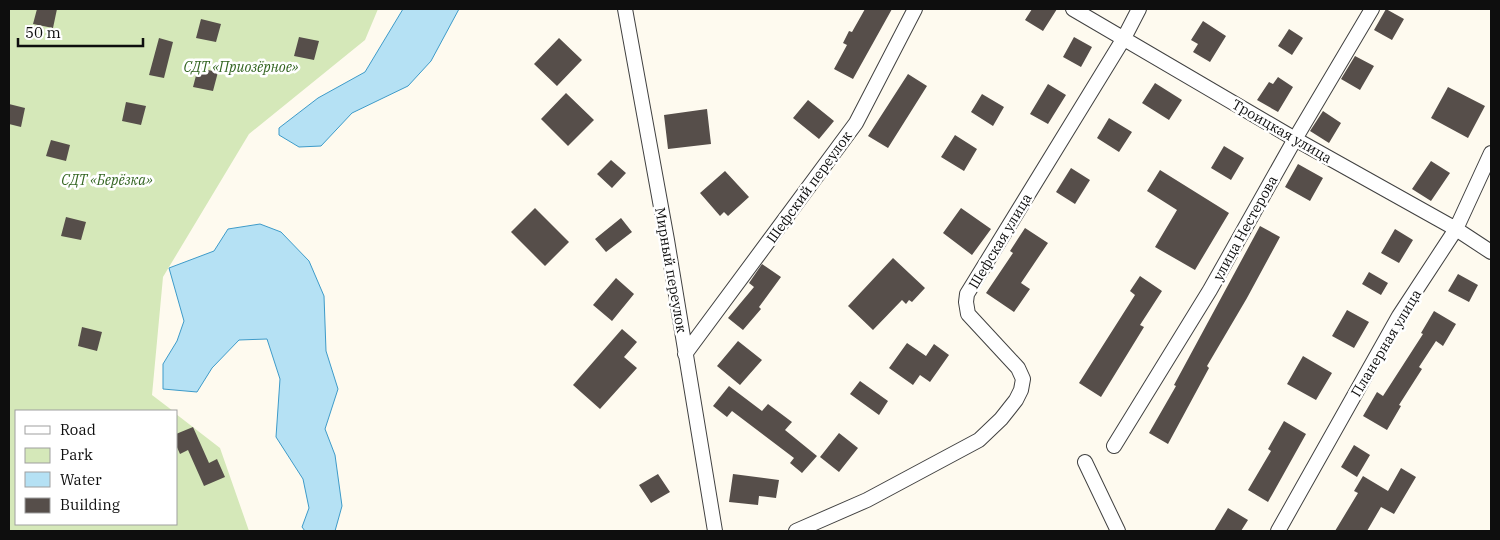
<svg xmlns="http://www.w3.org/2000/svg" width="1500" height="540" viewBox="0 0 1500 540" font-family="'IBM Plex Serif',serif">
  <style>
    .green { fill: #d5e8b9 }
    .water { fill: #b5e1f4; stroke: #3e9bc9 }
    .building { fill: #564e4a }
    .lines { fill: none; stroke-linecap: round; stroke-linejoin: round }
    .street-casing { stroke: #414141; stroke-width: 16 }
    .street { stroke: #fff; stroke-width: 14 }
    .labels { text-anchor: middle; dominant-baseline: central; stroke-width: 5; stroke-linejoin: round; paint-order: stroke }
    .park-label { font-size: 14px; font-style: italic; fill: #326420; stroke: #fff }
    .street-label { font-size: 14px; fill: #0e0e0e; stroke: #fff }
  </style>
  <rect width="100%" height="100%" fill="#fefaef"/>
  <!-- green -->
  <path class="green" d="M9 9H378L365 40 249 134 163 277 152 395 173 411H16V524H176V414L220 448 249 531H9Z"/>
  <!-- water -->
  <path class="water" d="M403 9H459L431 61 408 86 352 113 321 146 299 147 279 135V128L318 98 365 72Z
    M260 224 281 232 309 261 324 296 326 351 338 389 325 429 335 455 342 506 335 531H305L302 527 309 508 303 479 276 437 280 379 267 339 239 340 212 368 197 392 163 389V364L177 341 184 321 169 268 214 251 228 229Z"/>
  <!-- building -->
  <path class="building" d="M37 9H57L53 28 33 24Z
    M865 9H892L853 79 834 69 847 45 843 43 849 31 852 32Z
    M1032 9H1057L1043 31 1025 20Z
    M1386 9 1404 19 1392 40 1374 30Z
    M201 19 221 24 216 42 196 38Z
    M1203 21 1226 36 1210 62 1193 52 1198 44 1191 40Z
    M1289 29 1303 38 1292 55 1278 46Z
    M299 37 319 41 314 60 294 56Z
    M1074 37 1092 47 1081 67 1063 57Z
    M159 38 173 42 164 78 149 75Z
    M559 38 582 60 557 86 534 64Z
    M1355 56 1374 66 1360 90 1341 79Z
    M198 68 218 72 213 91 193 87Z
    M908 74 927 86 888 148 868 136Z
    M1278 77 1293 87 1278 112 1257 100 1269 82 1273 84Z
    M1155 83 1182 100 1169 120 1142 103Z
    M1048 84 1066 95 1048 124 1030 114Z
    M1448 87 1485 106 1468 138 1431 118Z
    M566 93 594 120 568 146 541 119Z
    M982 94 1004 107 993 126 971 112Z
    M808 100 834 121 819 139 793 118Z
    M126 102 146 106 141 125 122 121Z
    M9 104 25 108 21 127 9 124Z
    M707 109 711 144 668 149 664 115Z
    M1323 111 1341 123 1329 143 1310 131Z
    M1109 118 1132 132 1119 152 1097 138Z
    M955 135 977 149 964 171 941 157Z
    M51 140 70 145 66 161 46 156Z
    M1224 146 1244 158 1231 180 1211 168Z
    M611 160 626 173 612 188 597 174Z
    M1431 161 1450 173 1431 201 1412 189Z
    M1298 164 1323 178 1310 201 1285 187Z
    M1071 168 1090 180 1075 204 1056 192Z
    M1160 170 1229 213 1195 270 1155 247 1177 210 1147 191Z
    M725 171 749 197 728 216 724 212 720 216 700 193Z
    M535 208 569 242 545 266 511 232Z
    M961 208 991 229 972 255 943 233Z
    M66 217 86 222 81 240 61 236Z
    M621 218 632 232 606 252 595 239Z
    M1260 226 1280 237 1247 298 1207 366 1209 368 1168 444 1149 433 1176 386 1174 385Z
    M1025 228 1048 243 1021 283 1030 289 1014 312 986 293 1013 253 1010 251Z
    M1395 229 1413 240 1399 263 1381 253Z
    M893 258 925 288 912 302 909 300 906 304 902 300 873 330 848 306Z
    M762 264 781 277 759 307 761 309 743 330 728 318 754 287 749 283Z
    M1369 272 1388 283 1381 295 1362 284Z
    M1458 274 1478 285 1469 302 1448 291Z
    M1140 276 1162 291 1140 325 1144 327 1101 397 1079 383 1135 295 1130 291Z
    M616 278 634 294 612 321 593 305Z
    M1347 310 1369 322 1354 348 1332 336Z
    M1434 311 1456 324 1443 346 1436 341 1419 367 1422 369 1399 405 1401 406 1387 430 1363 416 1377 392 1383 396 1423 334 1421 333Z
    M82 327 102 332 97 351 78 346Z
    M622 329 637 342 624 357 637 368 600 409 573 385Z
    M738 341 762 360 740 385 717 366Z
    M907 343 926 356 934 344 949 355 930 382 920 375 913 385 889 368Z
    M1303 356 1332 373 1316 400 1287 384Z
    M860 381 888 401 879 415 850 394Z
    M729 386 762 411 768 404 792 422 785 430 817 456 802 473 790 463 794 458 732 411 727 417 713 406Z
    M1284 421 1306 434 1268 502 1248 490 1271 451 1268 449Z
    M193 427 209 463 217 459 225 477 204 486 188 450 180 454 176 445V434Z
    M839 433 858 448 839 472 820 457Z
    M1354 445 1370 455 1357 477 1341 467Z
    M1401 468 1416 477 1394 514 1381 507 1367 531H1335L1358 493 1354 491 1363 476 1388 491Z
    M658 474 670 492 651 503 639 485Z
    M733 474 779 480 776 498 759 496 758 505 729 502Z
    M1228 508 1248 520 1241 531H1214Z"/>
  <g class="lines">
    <!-- street casing -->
    <g class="street-casing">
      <path id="street" d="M625 9 667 240 715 531
        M1073 9 1295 139 1456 229 1491 252
        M685 354 856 123 915 9
        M1114 446 1210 290 1295 139 1372 9
        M1085 462 1118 531
        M796 531 867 500 979 440 1001 419 1016 400 1021 390 1023 379 1018 368 968 314 966 302 967 294 1124 38 1139 9
        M1278 531 1399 316 1456 229 1491 153"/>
    </g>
    <!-- street -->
    <use href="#street" class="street"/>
  </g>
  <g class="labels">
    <!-- park labels -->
    <g class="park-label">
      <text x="241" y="67">СДТ «Приозёрное»</text>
      <text x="107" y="180">СДТ «Берёзка»</text>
    </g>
    <!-- street labels -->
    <g class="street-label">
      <text transform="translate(1282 131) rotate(30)">Троицкая улица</text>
      <text transform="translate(809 187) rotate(-54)">Шефский переулок</text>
      <text transform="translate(1245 228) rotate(-61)">улица Нестерова</text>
      <text transform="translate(1000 241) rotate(-59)">Шефская улица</text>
      <text transform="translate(671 270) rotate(80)">Мирный переулок</text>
      <text transform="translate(1386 343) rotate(-59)">Планерная улица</text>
    </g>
  </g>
  <!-- border -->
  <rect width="1500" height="540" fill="none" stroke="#0e0e0e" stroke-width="20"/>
  <!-- legend -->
  <rect x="15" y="410" width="162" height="115" fill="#ffffff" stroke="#9f9f9f"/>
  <rect x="25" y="426" width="25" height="8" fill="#ffffff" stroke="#9f9f9f"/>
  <text x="60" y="435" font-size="15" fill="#0e0e0e">Road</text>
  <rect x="25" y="448" width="25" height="15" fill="#d5e8b9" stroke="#9f9f9f"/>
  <text x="60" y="460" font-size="15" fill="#0e0e0e">Park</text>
  <rect x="25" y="472" width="25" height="15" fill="#b5e1f4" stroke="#9f9f9f"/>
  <text x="60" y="485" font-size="15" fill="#0e0e0e">Water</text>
  <rect x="25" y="498" width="25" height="15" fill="#564e4a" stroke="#9f9f9f"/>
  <text x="60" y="510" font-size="15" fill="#0e0e0e">Building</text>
  <!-- scale -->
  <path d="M18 38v8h125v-8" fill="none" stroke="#0e0e0e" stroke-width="2.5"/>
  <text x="25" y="38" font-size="15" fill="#0e0e0e" stroke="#ffffff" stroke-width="4" paint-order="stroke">50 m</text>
</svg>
